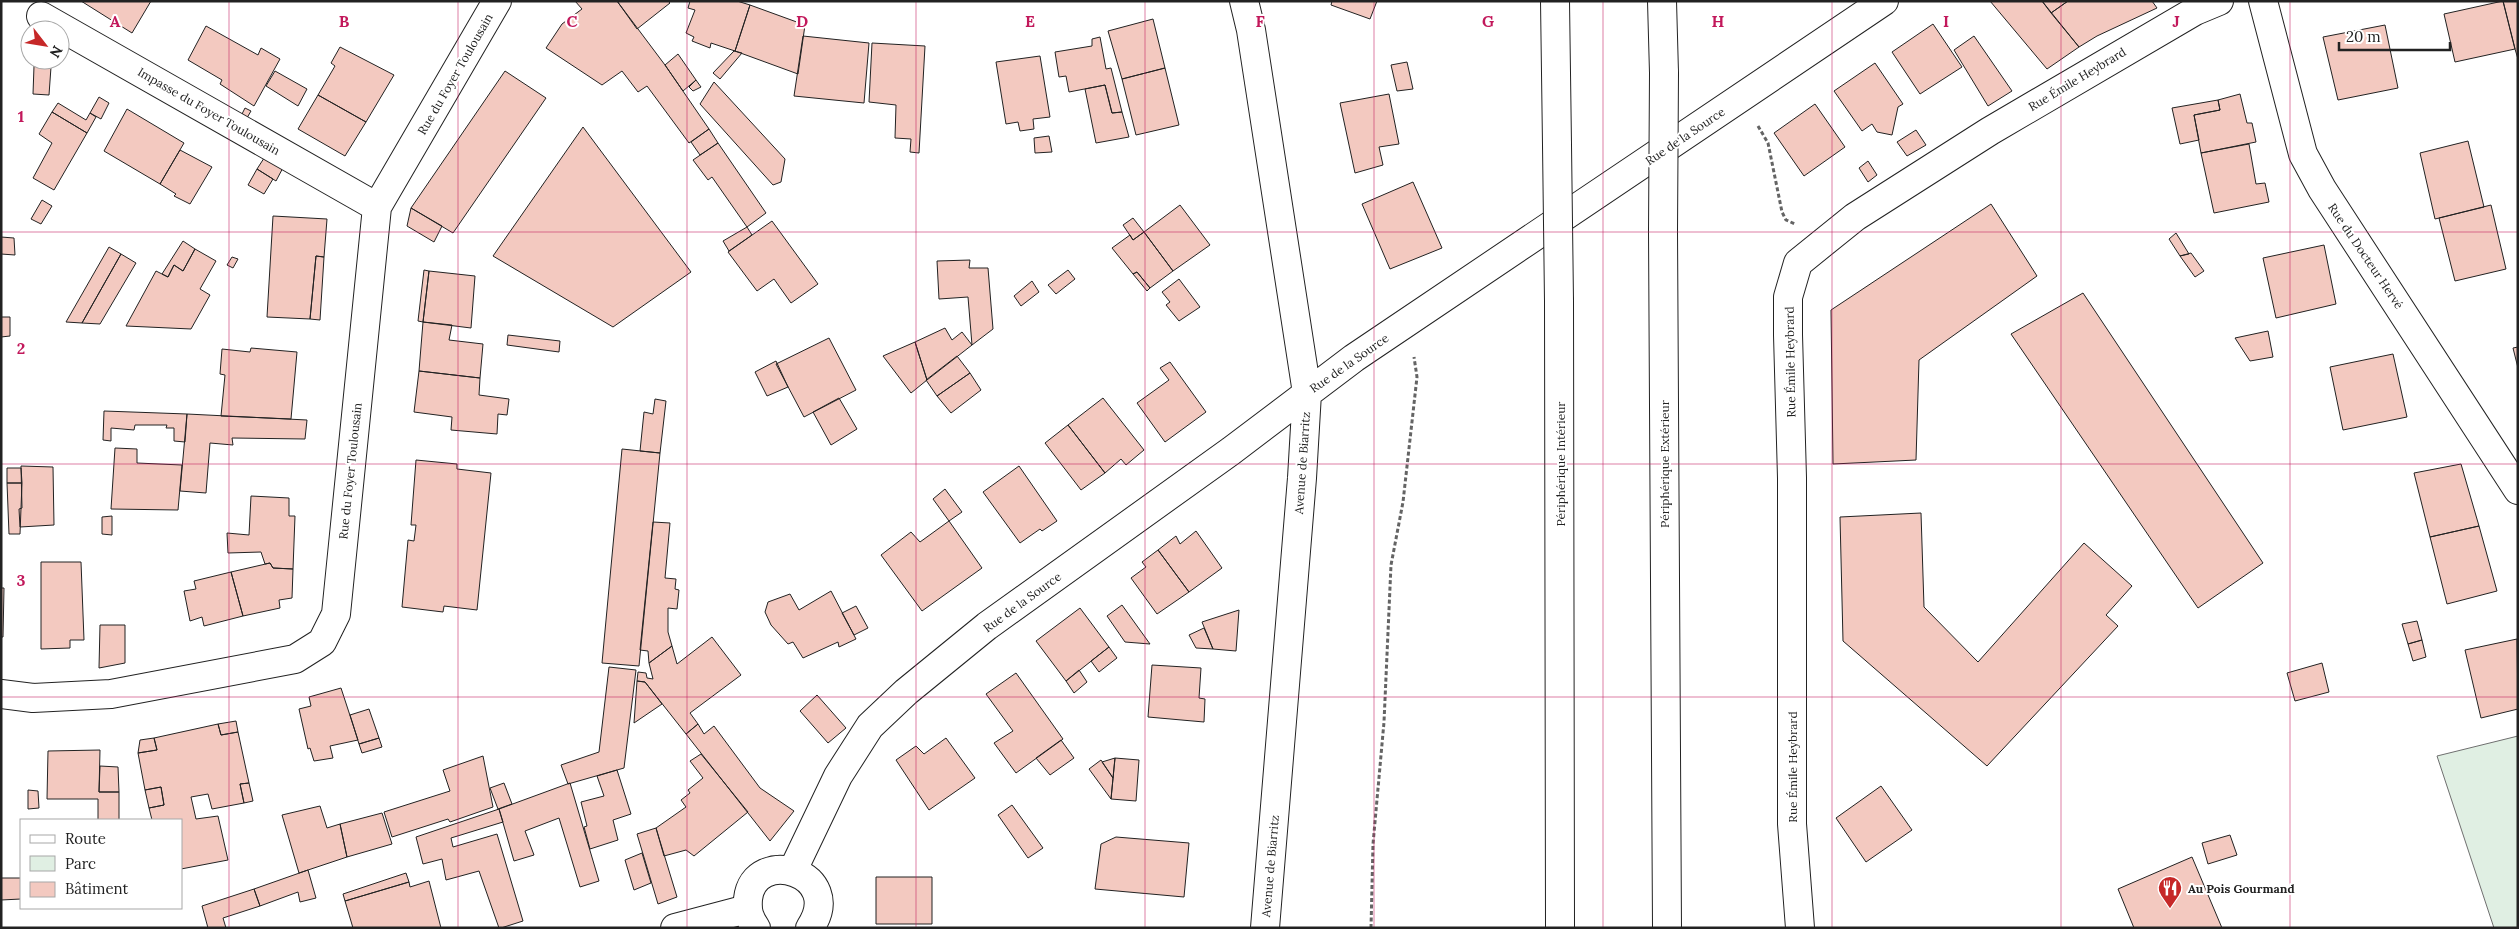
<svg xmlns="http://www.w3.org/2000/svg" width="2519" height="929" viewBox="0 0 2519 929" font-family="Lora,serif">
  <style>
    .green { fill: #e0efe3; stroke: #6f6f6f }
    .building { fill: #f3c9c0; stroke: #222 }
    .lines { fill: none; stroke-linecap: round; stroke-linejoin: round }
    .minor-casing { stroke: #222; stroke-width: 30 }
    .highway-casing { stroke: #222; stroke-width: 30 }
    .path { stroke: #646464; stroke-width: 3; stroke-dasharray: 4 2.5; stroke-linecap: butt }
    .minor { stroke: #fff; stroke-width: 28 }
    .highway { stroke: #fff; stroke-width: 28 }
    .highway-bridge-casing { stroke: #222; stroke-width: 30; stroke-linecap: butt }
    .highway-bridge { stroke: #fff; stroke-width: 28 }
    .grid { fill: none; stroke: #c2185b; stroke-width: 1; stroke-opacity: 0.55 }
    .labels { text-anchor: middle; dominant-baseline: central; stroke-width: 4; stroke-linejoin: round; paint-order: stroke }
    .street-label { font-size: 12px; fill: #222; stroke: #fff }
    .poi-label { font-size: 12px; font-weight: bold; fill: #222; stroke: #fff; text-anchor: start }
    .grid-label { font-size: 16px; text-anchor: middle; font-weight: bold; fill: #c2185b; stroke: #fff; stroke-width: 4; stroke-linejoin: round; paint-order: stroke }
  </style>
  <rect width="100%" height="100%" fill="#fff"/>
  <!-- green -->
  <path class="green" d="M2518 736V928H2494L2437 756Z"/>
  <!-- building -->
  <path class="building" d="M81 1H151L132 33Z
    M575 1H617L665 65 709 129 689 143 647 86 638 92 622 71 602 85 546 48 562 24 582 9Z
    M617 1H668L670 3 637 29Z
    M690 1H737L750 5 735 51 711 43 710 48 692 41 694 37 686 33 695 10 688 8Z
    M1332 1H1377L1370 19 1331 5Z
    M1990 1H2042L2079 47 2047 69Z
    M2042 1H2068L2051 13Z
    M2068 1H2152L2157 8 2097 36 2079 47 2051 13Z
    M2503 1H2518V59L2515 49Z
    M2503 1 2515 49 2455 62 2444 14Z
    M750 5 805 25 798 74 735 51Z
    M1153 19 1165 68 1122 79 1108 31Z
    M1933 24 1962 67 1920 94 1892 52Z
    M2385 25 2398 88 2338 100 2323 37Z
    M206 26 258 55 261 48 280 59 254 106 220 84 222 80 188 60Z
    M803 36 869 43 864 103 794 96Z
    M1974 36 2012 91 1988 106 1954 50Z
    M1100 37 1106 69 1111 68 1122 112 1112 113 1105 85 1069 92 1066 76 1059 77 1055 52 1092 46V39Z
    M872 43 925 46 919 153 910 152 911 139 895 138 896 105 869 102Z
    M340 47 394 75 366 122 318 95 335 66 331 63Z
    M734 51 742 53 720 79 713 73Z
    M678 54 696 80 683 91 665 65Z
    M1040 56 1050 117 1033 119 1034 129 1020 131 1018 122 1006 124 996 62Z
    M1407 62 1413 89 1397 91 1391 65Z
    M1875 63 1903 104 1898 107 1892 135 1877 132 1872 124 1862 131 1834 91Z
    M34 66 51 67 49 95 33 94Z
    M1165 68 1179 125 1136 135 1122 79Z
    M275 71 307 89 298 106 266 86Z
    M505 71 546 98 453 233 411 208Z
    M696 80 701 87 693 91 689 87Z
    M714 82 785 159 781 182 773 185 700 104Z
    M1105 85 1112 113 1122 112 1129 137 1096 143 1085 89Z
    M1389 94 1399 144 1379 147 1383 165 1355 173 1340 103Z
    M2240 94 2247 123H2252L2256 142 2201 153 2194 115 2220 110 2218 100Z
    M318 95 366 122 345 156 298 129Z
    M99 97 109 103 101 119 90 113Z
    M2218 100 2220 110 2194 115 2199 140 2180 144 2172 108Z
    M58 103 86 120 90 113 96 117 87 133 52 112Z
    M1815 104 1845 147 1804 176 1774 133Z
    M245 108 251 111 244 123 239 120Z
    M127 109 184 143 160 184 104 151Z
    M52 112 87 133 54 190 33 178 52 143 39 134Z
    M583 127 691 272 613 327 493 256Z
    M709 129 718 143 700 155 691 142Z
    M1916 130 1926 145 1907 156 1897 142Z
    M1049 136 1052 152 1035 153 1034 138Z
    M2468 141 2484 207 2435 219 2420 153Z
    M718 143 766 213 747 227 712 177 708 180 693 160Z
    M2249 144 2256 184 2265 183 2269 202 2214 213 2201 153Z
    M180 150 212 167 190 204 174 196 176 194 160 184Z
    M268 152 286 162 276 181 257 169Z
    M1868 161 1877 175 1868 182 1859 168Z
    M257 169 273 179 264 194 248 185Z
    M1413 182 1442 248 1390 269 1362 204Z
    M42 200 52 206 41 224 31 219Z
    M1991 204 2037 276 1919 360 1916 460 1833 464 1831 310Z
    M1180 205 1210 245 1173 271 1144 232Z
    M2491 205 2506 269 2455 281 2439 218Z
    M411 208 442 226 434 242 407 226Z
    M273 216 327 219 324 257 316 256 310 319 267 317Z
    M1133 218 1144 232 1133 240 1123 225Z
    M772 221 818 284 791 303 774 279 757 291 728 252Z
    M747 227 752 235 729 251 723 241Z
    M1144 232 1173 271 1150 288 1137 272 1133 274 1112 248 1130 235 1133 240Z
    M2176 233 2189 254 2180 256 2169 239Z
    M1 237 14 238 15 255 1 254Z
    M183 241 195 249 183 271 174 265 168 277 162 274Z
    M2324 245 2336 304 2276 318 2263 258Z
    M109 247 121 254 82 323 66 322Z
    M195 249 216 261 200 289 210 295 191 329 126 326 156 271 168 277 174 265 183 271Z
    M2191 253 2204 271 2195 277 2180 256Z
    M121 254 136 263 100 324 82 323Z
    M316 256 324 257 320 320 310 319Z
    M232 257 238 259 233 268 227 265Z
    M970 260 969 268H988L993 329 972 345 968 297 939 299 937 261Z
    M424 270 429 271 423 322 418 321Z
    M1068 270 1075 279 1056 294 1048 285Z
    M429 271 475 276 471 328 423 322Z
    M1137 272 1150 288 1147 291 1133 274Z
    M1179 279 1200 307 1179 321 1166 305 1170 302 1162 292Z
    M1032 281 1039 292 1021 306 1014 296Z
    M2083 293 2263 563 2198 608 2011 334Z
    M1 317H10V336L1 337Z
    M423 322 452 325 449 340 483 344 480 378 419 371Z
    M945 328 952 340 962 332 972 345 927 380 915 342Z
    M2268 331 2273 357 2250 361 2235 338Z
    M508 335 560 341 559 352 507 345Z
    M829 338 856 390 804 417 776 364Z
    M915 342 927 380 911 393 883 356Z
    M2518 347V368L2513 348Z
    M251 348 297 352 291 419 221 416 225 375 220 374 222 349 250 352Z
    M2393 354 2407 417 2343 430 2330 367Z
    M957 356 970 373 937 396 926 380Z
    M776 361 788 387 767 396 755 372Z
    M1170 362 1206 412 1165 442 1137 403 1169 380 1160 368Z
    M419 371 480 378 479 395 509 399 507 415 498 414 497 434 451 430 452 417 414 412Z
    M970 373 981 390 951 413 937 396Z
    M839 398 857 429 831 445 813 412Z
    M1103 398 1144 450 1126 465 1121 459 1105 473 1068 425Z
    M655 399 666 401 660 453 640 451 644 412 653 414Z
    M104 411 187 414 185 442 174 441V428H166L167 425H135L134 430 111 428V441L103 440Z
    M187 414 307 420 305 439 232 438 233 445 210 443 206 493 180 491Z
    M1068 425 1105 473 1081 490 1045 443Z
    M115 448 137 449V463L182 465 178 510 111 509Z
    M622 449 660 453 639 666 602 663Z
    M416 460 457 464V469L491 473 477 610 444 606 443 612 402 607 408 540 414 541 416 525H411Z
    M2461 464 2479 526 2430 537 2414 473Z
    M21 466 53 467 54 525 20 527 19 509 22 508Z
    M1019 466 1057 521 1042 531 1040 529 1020 543 983 492Z
    M7 468H21L22 483H7Z
    M7 483H22L20 534H9Z
    M945 489 962 512 949 521 933 499Z
    M251 496 289 498V516H295L293 569 273 568 270 563 265 564 261 552 228 553 227 533 249 535Z
    M1921 513 1924 607 1978 662 2084 543 2132 586 2106 615 2118 626 1987 766 1843 641 1840 517Z
    M112 516V535L102 534V517Z
    M949 521 982 568 922 611 881 555 911 532 920 542Z
    M653 522 670 523 665 578 676 579 675 589 679 590 677 609 668 608V632L672 646 649 663 648 651 640 650Z
    M2479 526 2497 591 2447 604 2430 537Z
    M1196 531 1222 568 1189 592 1158 550 1176 536 1180 544Z
    M1158 550 1189 592 1157 614 1131 578 1146 567 1142 562Z
    M41 562H81L84 640H70V648L41 649Z
    M270 563 273 568 293 569 292 598 279 600 280 608 243 616 231 572Z
    M231 572 243 616 204 626 202 617 190 621 184 591 196 589 194 581Z
    M1 588H4L3 637H1Z
    M831 591 856 639 839 647 838 642 803 658 793 642 788 644 771 625 765 612 768 602 790 594 799 610Z
    M1122 605 1150 644 1125 642 1107 616Z
    M856 606 868 628 854 635 842 613Z
    M1080 608 1109 647 1066 681 1036 641Z
    M1239 610 1236 651 1213 649 1202 622Z
    M2417 621 2422 640 2408 644 2402 624Z
    M100 625H125V663L99 668Z
    M1204 628 1213 649 1196 648 1189 635Z
    M712 637 741 675 690 713 698 724 686 734 645 682 637 681 638 672 646 673 647 678 653 679 649 663 672 646 677 664Z
    M2517 639 2518 709 2481 718 2465 650Z
    M2422 640 2426 657 2413 661 2408 644Z
    M1109 647 1117 658 1099 672 1091 661Z
    M2322 663 2329 692 2295 701 2287 673Z
    M1152 665 1201 668 1199 698 1205 699 1204 722 1148 717Z
    M609 667 636 670 624 768 568 784 561 765 599 752Z
    M1079 670 1087 682 1074 693 1066 681Z
    M1016 673 1063 739 1016 773 994 743 1013 731 986 694Z
    M637 681 645 682 662 704 634 723Z
    M341 688 358 740 330 746 333 758 314 761 310 748 308 749 299 709 311 706 309 697Z
    M817 695 846 728 828 743 800 711Z
    M369 709 379 738 359 744 350 715Z
    M236 721 238 732 221 735 218 724Z
    M218 724 221 735 238 732 249 783 240 784 244 803 212 809 208 794 191 797 196 819 218 816 228 860 181 869V820H152L149 808 164 805 161 787 145 790 138 753 157 750 154 738Z
    M698 724 704 734 714 726 760 788 794 811 770 841 686 734Z
    M154 738 157 750 138 753 140 740Z
    M379 738 382 747 362 753 359 744Z
    M946 738 975 778 929 810 896 760 916 746 924 754Z
    M1061 740 1074 758 1050 775 1036 758Z
    M100 750 99 792H119V820H98V799H47L48 751Z
    M701 754 748 812 694 856 686 850 664 856 656 828 686 807 681 800 690 793 688 790 703 778 690 761Z
    M483 756 493 807 450 822 448 819 392 837 384 812 450 791 443 770Z
    M1115 758 1113 778 1102 762Z
    M1115 758 1139 760 1136 801 1111 799Z
    M1101 760 1113 778 1111 799 1089 769Z
    M100 766 118 767 119 792H99Z
    M617 770 631 814 613 820 618 840 590 849 584 827 587 826 581 802 604 796 597 776Z
    M249 783 253 801 244 803 240 784Z
    M504 783 512 804 498 809 490 788Z
    M570 783 599 881 580 887 559 818 525 831 534 855 514 861 499 809Z
    M1881 786 1912 830 1866 862 1836 818Z
    M161 787 164 805 149 808 145 790Z
    M28 790 38 791 39 808 28 809Z
    M1012 805 1043 848 1028 858 998 815Z
    M320 806 327 828 340 824 347 857 299 873 282 815Z
    M499 809 503 822 451 838 453 847 497 834 523 921 501 928H499L479 871 446 880 442 859 423 864 416 837Z
    M382 813 392 844 347 857 340 824Z
    M656 828 677 897 658 904 637 834Z
    M2230 835 2237 855 2208 864 2202 843Z
    M1116 837 1189 843 1184 897 1095 889 1101 844Z
    M642 853 651 883 634 890 625 860Z
    M2192 857 2222 928H2134L2118 889Z
    M308 870 316 898 300 902 298 892 260 906 254 889Z
    M406 873 409 882 345 901 343 894Z
    M876 877H932V924H876Z
    M1 878H21V899L1 900Z
    M429 881 441 928H353L345 901 409 882 410 887Z
    M254 889 260 906 223 918 226 928H208L202 906Z"/>
  <g class="lines">
    <!-- minor casing -->
    <g class="minor-casing">
      <path id="minor" d="M1244 1 1251 30 1307 393 1302 478 1265 928
        M2263 1 2303 154 2322 189 2518 490
        M41 16 377 207
        M1 694 33 698 111 694 295 659 322 642 336 614 377 207 497 1
        M793 870 838 776 870 726 906 692 987 626 1231 451 1354 358 1884 1
        M675 928 747 909
        M756 928C749 918 747 911 748 899 754 845 847 873 810 928
        M1800 928 1792 824V478L1788 335V297L1798 263 1855 217 1990 131 2195 11 2219 1"/>
    </g>
    <!-- highway casing -->
    <g class="highway-casing">
      <path id="highway" d="M1555 1 1557 145
        M1662 1 1664 73
        M1663 231 1667 928
        M1559 301 1560 928"/>
    </g>
    <!-- path -->
    <path class="path" d="M1758 126 1768 143 1782 212 1786 220 1795 224
      M1371 928 1373 844 1384 722 1391 565 1403 502 1417 377 1414 357"/>
    <!-- minor -->
    <use href="#minor" class="minor"/>
    <!-- highway -->
    <use href="#highway" class="highway"/>
    <!-- highway-bridge casing -->
    <g class="highway-bridge-casing">
      <path id="highway-bridge" d="M1557 145 1559 301
        M1663 231 1664 73"/>
    </g>
    <!-- highway-bridge -->
    <use href="#highway-bridge" class="highway-bridge"/>
  </g>
  <!-- grid -->
  <path class="grid" d="M229 1V928M458 1V928M687 1V928M916 1V928M1145 1V928M1374 1V928M1603 1V928M1832 1V928M2061 1V928M2290 1V928M1 232H2518M1 464H2518M1 697H2518"/>
  <!-- icons -->
  <defs>
    <g id="restaurant-pin" transform="scale(1.25)"><path d="M0 17L-7.5 6A9.5 9.5 0 1 1 7.5 6Z" fill="#c62828" stroke="#fff"/><path d="M-5-6h1v4h1v-4h1v4h1v-4h1v5L-1.5 .5V6h-2V.5L-5-1ZM5-6V6H3V1.5H1.5Q1.5-4 5-6Z" fill="#fff"/></g>
  </defs>
  <g fill-rule="evenodd">
    <use href="#restaurant-pin" x="2170" y="888"/>
  </g>
  <g class="labels">
    <!-- street labels -->
    <g class="street-label">
      <text transform="translate(455 74) rotate(-60)">Rue du Foyer Toulousain</text>
      <text transform="translate(2077 79) rotate(-31)">Rue Émile Heybrard</text>
      <text transform="translate(209 111) rotate(30)">Impasse du Foyer Toulousain</text>
      <text transform="translate(1685 136) rotate(-34)">Rue de la Source</text>
      <text transform="translate(2366 256) rotate(56)">Rue du Docteur Hervé</text>
      <text transform="translate(1790 362) rotate(-91)">Rue Émile Heybrard</text>
      <text transform="translate(1349 363) rotate(-35)">Rue de la Source</text>
      <text transform="translate(1302 463) rotate(-86)">Avenue de Biarritz</text>
      <text transform="translate(1560 464) rotate(-90)">Périphérique Intérieur</text>
      <text transform="translate(1664 464) rotate(-90)">Périphérique Extérieur</text>
      <text transform="translate(350 471) rotate(-84)">Rue du Foyer Toulousain</text>
      <text transform="translate(1022 602) rotate(-36)">Rue de la Source</text>
      <text transform="translate(1792 767) rotate(-90)">Rue Émile Heybrard</text>
      <text transform="translate(1270 866) rotate(-85)">Avenue de Biarritz</text>
    </g>
    <!-- poi labels -->
    <g class="poi-label">
      <text x="2188" y="888">Au Pois Gourmand</text>
    </g>
  </g>
  <g class="grid-label">
    <text x="115" y="27">A</text>
    <text x="344" y="27">B</text>
    <text x="572" y="27">C</text>
    <text x="802" y="27">D</text>
    <text x="1030" y="27">E</text>
    <text x="1260" y="27">F</text>
    <text x="1488" y="27">G</text>
    <text x="1718" y="27">H</text>
    <text x="1946" y="27">I</text>
    <text x="2176" y="27">J</text>
    <text x="21" y="122">1</text>
    <text x="21" y="354">2</text>
    <text x="21" y="586">3</text>
  </g>
  <!-- border -->
  <rect width="2519" height="929" fill="none" stroke="#222222" stroke-width="5"/>
  <!-- legend -->
  <rect x="20" y="819" width="162" height="90" fill="#ffffff" stroke="#a7a7a7"/>
  <rect x="30" y="835" width="25" height="8" fill="#ffffff" stroke="#a7a7a7"/>
  <text x="65" y="844" font-size="15" fill="#222222">Route</text>
  <rect x="30" y="856" width="25" height="15" fill="#e0efe3" stroke="#a7a7a7"/>
  <text x="65" y="869" font-size="15" fill="#222222">Parc</text>
  <rect x="30" y="882" width="25" height="15" fill="#f3c9c0" stroke="#a7a7a7"/>
  <text x="65" y="894" font-size="15" fill="#222222">Bâtiment</text>
  <!-- north arrow -->
  <g transform="translate(45 45) rotate(121)"><circle r="24" fill="#ffffff" stroke="#a7a7a7"/>
  <path d="M0-4L9 19L0 12L-9 19Z" fill="#c62828"/>
  <text y="-8" font-size="14" font-weight="bold" text-anchor="middle" fill="#222222">N</text>
  </g>
  <!-- scale -->
  <path d="M2339 42v8h111v-8" fill="none" stroke="#222222" stroke-width="2.5"/>
  <text x="2346" y="42" font-size="15" fill="#222222" stroke="#ffffff" stroke-width="4" paint-order="stroke">20 m</text>
</svg>
